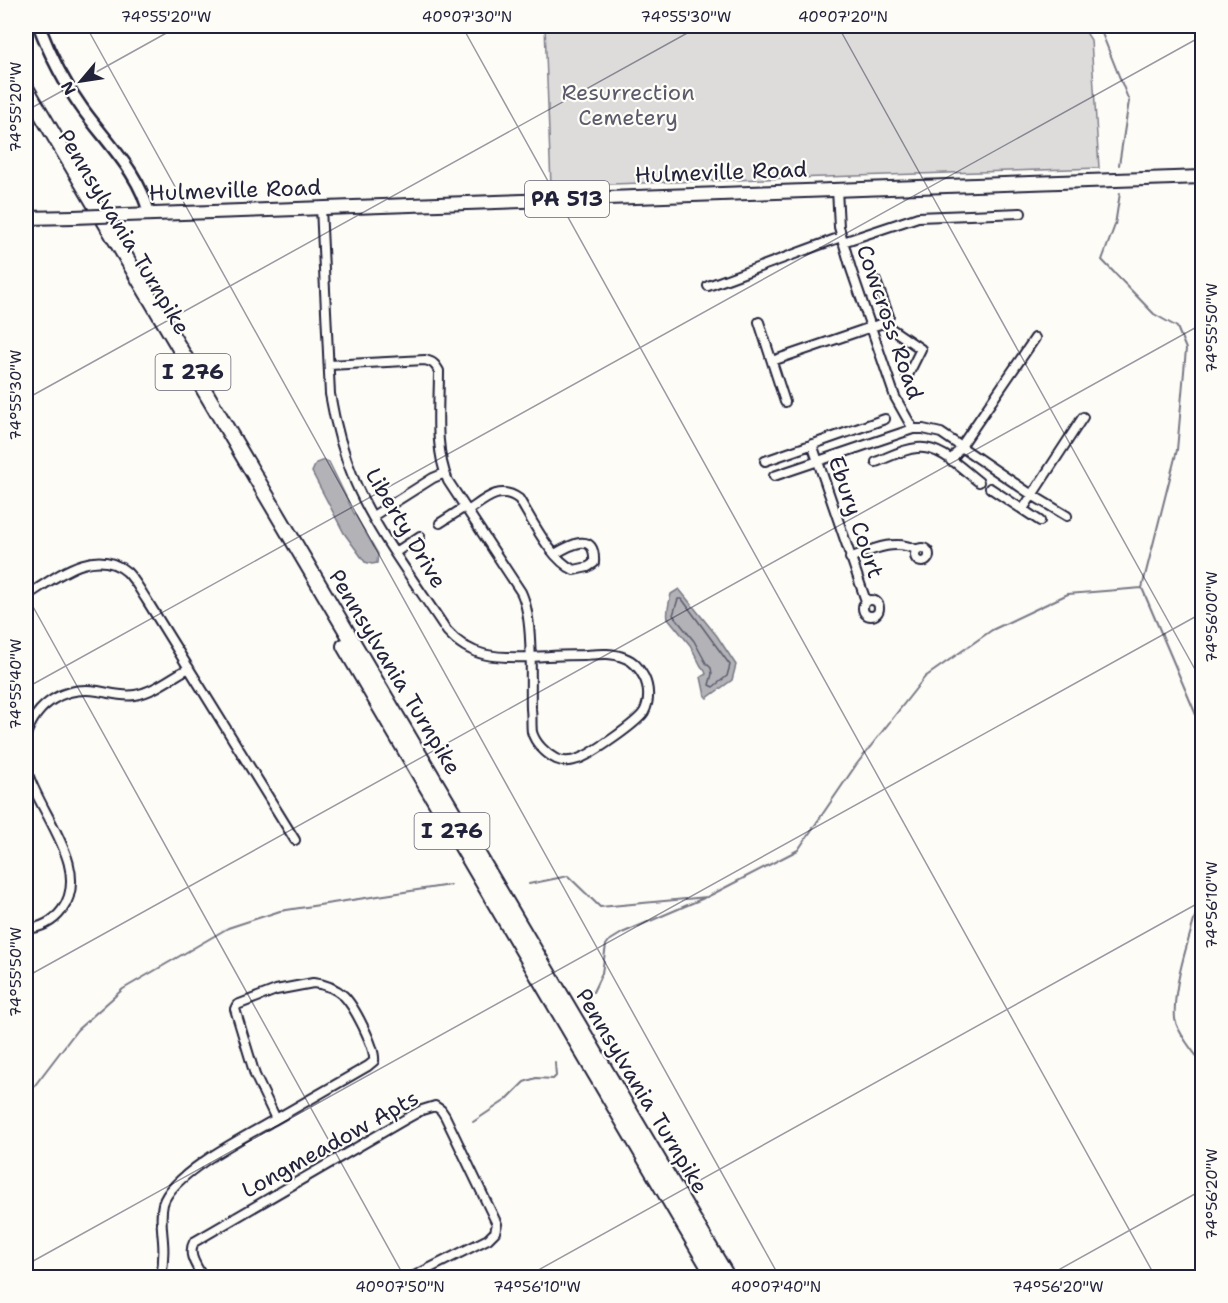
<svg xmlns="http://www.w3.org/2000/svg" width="1228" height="1303" viewBox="0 0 1228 1303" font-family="'Shantell Sans',sans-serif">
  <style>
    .green { fill: #dddcdb; stroke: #807f8b; stroke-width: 1.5 }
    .water { fill: #b2b2b7; stroke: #787885; stroke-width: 1.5 }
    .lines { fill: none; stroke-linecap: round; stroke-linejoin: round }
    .shore { stroke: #5c5c6d; stroke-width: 1.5 }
    .stream { stroke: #787885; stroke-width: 2 }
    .street-casing { stroke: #22223b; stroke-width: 12 }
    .secondary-casing { stroke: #22223b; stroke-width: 15 }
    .primary-casing { stroke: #22223b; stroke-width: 16 }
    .highway-casing { stroke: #22223b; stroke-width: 18 }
    .street { stroke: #fdfcf7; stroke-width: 8 }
    .secondary { stroke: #fdfcf7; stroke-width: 10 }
    .primary { stroke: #fdfcf7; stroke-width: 12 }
    .highway { stroke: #fdfcf7; stroke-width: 14 }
    .primary-bridge-casing { stroke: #22223b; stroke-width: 16; stroke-linecap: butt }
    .primary-bridge { stroke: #fdfcf7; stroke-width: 12 }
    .ticks { fill: none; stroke: #22223b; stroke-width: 1.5; stroke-opacity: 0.45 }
    .labels { text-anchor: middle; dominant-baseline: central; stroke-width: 4.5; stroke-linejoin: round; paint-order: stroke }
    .shield { fill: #fdfcf7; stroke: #646373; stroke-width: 1.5 }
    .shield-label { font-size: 21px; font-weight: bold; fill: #22223b }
    .park-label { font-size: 22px; fill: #5a5a6b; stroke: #fdfcf7 }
    .street-label { font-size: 22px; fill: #22223b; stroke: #fdfcf7 }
    .neatline { fill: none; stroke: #22223b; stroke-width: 2 }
    .ticks-label { font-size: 15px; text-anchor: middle; fill: #22223b }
  </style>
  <rect width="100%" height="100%" fill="#fdfcf7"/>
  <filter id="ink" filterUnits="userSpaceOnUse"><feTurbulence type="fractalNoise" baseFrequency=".0167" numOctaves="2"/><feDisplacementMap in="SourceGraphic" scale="12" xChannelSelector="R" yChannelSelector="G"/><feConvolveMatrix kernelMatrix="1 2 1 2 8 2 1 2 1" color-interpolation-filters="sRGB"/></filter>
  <g filter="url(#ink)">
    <!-- green -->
    <path class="green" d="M545 26H1082L1091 40 1099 168 551 186Z"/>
    <!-- water -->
    <path class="water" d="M324 460 329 462 354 513 378 554 377 563 372 564 365 562 344 533 312 472 316 463Z
      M679 589 717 636 736 665 732 680 707 698 705 696 701 677 706 674 705 671 701 666 690 645 668 618C666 613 670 599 671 594Z"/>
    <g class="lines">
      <!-- shore -->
      <path class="shore" d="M678 599H682L730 665 727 676 713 687 709 685 712 674 711 668 706 663 694 641 673 615Z"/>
      <!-- stream -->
      <path class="stream" d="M1099 26 1129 101 1119 165
        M1120 193 1115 225 1102 260 1154 314 1177 327 1186 349 1177 450 1142 588 1202 729
        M529 884 568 876 600 907 707 897 798 850 856 765 925 677 992 630 1068 594 1142 588
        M1202 892C1193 928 1172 983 1175 1019 1177 1031 1194 1054 1202 1062
        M593 992 602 973 606 945 609 941 622 933 704 898
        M26 1097 77 1030 123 989 228 928 280 911 450 885
        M473 1122 506 1100 524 1082 536 1078 553 1079 556 1076 555 1063"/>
      <!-- street casing -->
      <g class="street-casing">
        <path id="street" d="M837 189 839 227 851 269 895 397 913 429H923L941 433 1032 495 1067 516
          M321 207 330 394C335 424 343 453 355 482 376 531 417 585 447 631 471 658 496 658 530 657 548 656 566 655 584 655 598 654 612 652 625 658 634 661 639 668 644 677 649 687 650 701 644 712 637 723 591 755 578 759 570 762 563 762 556 759 546 754 535 743 532 732 531 725 532 716 531 709 530 677 534 619 521 592L448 481C434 448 439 407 439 371 435 364 433 362 425 360L329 365
          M843 242 918 217 1021 213
          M876 281 889 316 883 323
          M708 286 841 237
          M759 322 785 402
          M772 361 883 323 921 349 907 377
          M812 444 866 601
          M765 461 885 419
          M951 461 1035 338
          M876 462C889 457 903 449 917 448 940 445 962 469 979 482
          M774 476 913 429
          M990 488 1040 521
          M1023 509 1083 417
          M468 511C484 500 500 484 519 499 532 520 551 560 574 570L588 567 594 563C596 530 570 545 555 554
          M373 516 433 478 445 473
          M440 523 465 507
          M915 555a7 7 0 1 1 14 0a7 7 0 1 1-14 0Z
          M396 552 420 536
          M850 558C871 550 895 538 917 550
          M26 596C54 579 94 544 127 572 135 580 140 590 146 599L295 840
          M863 608a8 8 0 1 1 16 0a8 8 0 1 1-16 0Z
          M26 735C37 703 64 686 98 691 110 693 123 697 135 695 154 692 172 677 189 668
          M26 767C36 810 93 867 62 910 53 922 40 928 26 929
          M313 983C324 984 335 988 344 996 354 1006 376 1048 374 1061L368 1066 276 1119 255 1075 235 1009 237 1005 276 990Z
          M161 1278C163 1266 164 1253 163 1241 162 1228 160 1217 163 1204 172 1173 248 1135 276 1119
          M203 1278C197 1266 187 1255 194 1242L404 1120 422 1110 435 1106 441 1110 445 1116 497 1224 495 1232 488 1239 410 1278"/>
      </g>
      <!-- secondary casing -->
      <g class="secondary-casing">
        <path id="secondary" d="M39 26C50 55 64 83 82 108 106 142 140 173 149 214"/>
      </g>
      <!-- primary casing -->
      <g class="primary-casing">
        <path id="primary" d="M125 215 1202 177
          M26 218 74 217"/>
      </g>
      <!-- highway casing -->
      <g class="highway-casing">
        <path id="highway" d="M26 88 728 1278
          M344 646 715 1278"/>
      </g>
      <!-- street -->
      <use href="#street" class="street"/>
      <!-- secondary -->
      <use href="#secondary" class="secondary"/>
      <!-- primary -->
      <use href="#primary" class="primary"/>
      <!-- highway -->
      <use href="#highway" class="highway"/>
      <!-- primary-bridge casing -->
      <g class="primary-bridge-casing">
        <path id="primary-bridge" d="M74 217 125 215"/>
      </g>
      <!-- primary-bridge -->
      <use href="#primary-bridge" class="primary-bridge"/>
    </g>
  </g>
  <!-- ticks -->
  <path class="ticks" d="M86 26 780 1278M462 26 1156 1278M838 26 1202 682M26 111 179 26M26 399 700 26M26 594 405 1278M26 688 1202 36M26 977 1202 324M26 1265 1202 613M26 1272 29 1278M524 1278 1202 901M1044 1278 1202 1190"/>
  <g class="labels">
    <!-- shield labels -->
    <g class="shield">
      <rect x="525" y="181" width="84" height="36" rx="4.5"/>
      <rect x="155.5" y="354" width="75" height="36" rx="4.5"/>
      <rect x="414.5" y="813" width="75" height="36" rx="4.5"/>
    </g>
    <g class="shield-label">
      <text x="567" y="199">PA 513</text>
      <text x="193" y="372">I 276</text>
      <text x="452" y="831">I 276</text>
    </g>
    <!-- park labels -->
    <g class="park-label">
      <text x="628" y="92">Resurrection<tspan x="628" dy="25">Cemetery</tspan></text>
    </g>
    <!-- street labels -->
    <g class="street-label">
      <text transform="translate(721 172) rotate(-2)">Hulmeville Road</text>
      <text transform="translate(235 190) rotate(-2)">Hulmeville Road</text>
      <text transform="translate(124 232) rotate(59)">Pennsylvania Turnpike</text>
      <text transform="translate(890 322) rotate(71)">Cowcross Road</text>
      <text transform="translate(856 517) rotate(71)">Ebury Court</text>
      <text transform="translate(406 528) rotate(59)">Liberty Drive</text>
      <text transform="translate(395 672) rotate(59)">Pennsylvania Turnpike</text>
      <text transform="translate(642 1091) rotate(59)">Pennsylvania Turnpike</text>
      <text transform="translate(330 1144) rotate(-29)">Longmeadow Apts</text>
    </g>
  </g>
  <!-- margin -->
  <rect width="1228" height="1303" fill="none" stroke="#fdfcf7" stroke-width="66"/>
  <!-- north arrow -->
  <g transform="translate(81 81) rotate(241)" stroke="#fdfcf7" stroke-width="4.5" paint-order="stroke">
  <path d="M0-4.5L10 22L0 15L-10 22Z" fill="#22223b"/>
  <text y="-9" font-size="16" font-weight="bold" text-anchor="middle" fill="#22223b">N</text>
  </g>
  <rect x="33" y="33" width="1162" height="1237" class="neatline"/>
  <g class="ticks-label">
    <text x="166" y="22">74°55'20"W</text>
    <text x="467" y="22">40°07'30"N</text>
    <text x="686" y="22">74°55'30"W</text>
    <text x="843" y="22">40°07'20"N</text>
    <text transform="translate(16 107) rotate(-90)" y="5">74°55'20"W</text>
    <text transform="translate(1212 328) rotate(-90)" y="5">74°55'50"W</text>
    <text transform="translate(16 395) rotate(-90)" y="5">74°55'30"W</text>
    <text transform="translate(1212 617) rotate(-90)" y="5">74°56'00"W</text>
    <text transform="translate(16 684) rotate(-90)" y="5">74°55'40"W</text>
    <text transform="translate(1212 905) rotate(-90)" y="5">74°56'10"W</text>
    <text transform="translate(16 972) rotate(-90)" y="5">74°55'50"W</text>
    <text transform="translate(1212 1194) rotate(-90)" y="5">74°56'20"W</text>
    <text x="400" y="1292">40°07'50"N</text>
    <text x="537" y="1292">74°56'10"W</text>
    <text x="776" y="1292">40°07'40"N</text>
    <text x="1058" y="1292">74°56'20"W</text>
  </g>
</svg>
